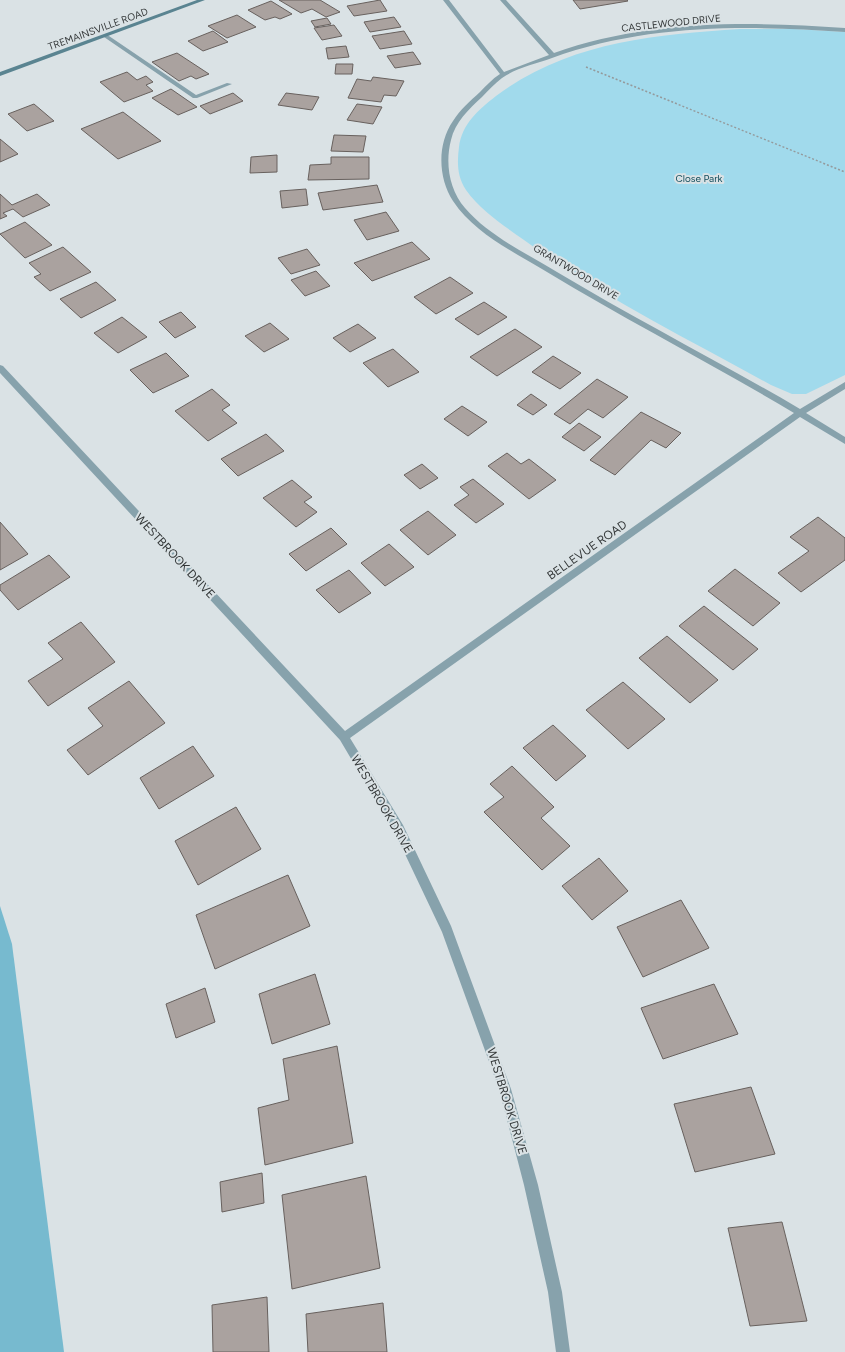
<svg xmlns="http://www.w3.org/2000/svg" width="845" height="1352" viewBox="0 0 845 1352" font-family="Figtree,sans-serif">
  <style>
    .green { fill: #a1daec }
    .forest { fill: #77bacf }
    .building { fill: #aaa29f; stroke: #68615e }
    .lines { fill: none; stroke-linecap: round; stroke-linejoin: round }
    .path { stroke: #949a9c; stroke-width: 1.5; stroke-dasharray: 2 2; stroke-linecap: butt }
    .lane { fill: #87a2ac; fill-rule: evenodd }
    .street { fill: #87a2ac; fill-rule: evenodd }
    .secondary { fill: #5a8491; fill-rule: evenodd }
    .labels { text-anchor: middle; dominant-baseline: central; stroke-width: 4; stroke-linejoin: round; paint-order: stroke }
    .far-street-label { font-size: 10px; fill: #343839; stroke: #dae2e5 }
    .far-park-label { font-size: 10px; fill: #134d5c; stroke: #dae2e5 }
    .street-label { font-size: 12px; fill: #343839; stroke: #dae2e5 }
  </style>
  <rect width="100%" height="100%" fill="#dae2e5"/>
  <!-- green -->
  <path class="green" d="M740 29H794L845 32V375L806 394H792L771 385C688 339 600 296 524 240 503 225 481 211 466 190 457 177 457 162 459 147 462 124 478 110 496 96 569 42 652 35 740 29Z"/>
  <!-- forest -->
  <path class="forest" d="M0 906 12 944 64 1352H0Z"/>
  <!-- building -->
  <path class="building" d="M279 0H320L340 12 326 17 312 9 301 13Z
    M380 0 387 11 354 16 347 6Z
    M573 0H627L628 1 580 9Z
    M271 1 292 14 280 19 275 17 265 20 248 10Z
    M237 15 256 27 227 38 208 26Z
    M394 17 401 27 370 32 364 22Z
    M327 18 331 24 315 27 311 21Z
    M334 25 342 36 322 40 314 28Z
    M213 31 228 42 203 51 188 41Z
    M404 31 412 44 380 49 372 36Z
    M346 46 349 57 328 59 326 48Z
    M413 52 421 64 395 68 387 56Z
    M177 53 209 74 196 79 191 76 179 81 152 62Z
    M336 64H353L352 74H335Z
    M127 72 137 80 146 76 153 82 146 85 153 91 124 102 100 82Z
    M373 77 404 81 396 96 384 95 381 102 348 98 357 79 371 81Z
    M171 89 197 107 178 115 152 98Z
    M233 93 243 101 210 114 200 106Z
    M286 93 319 97 312 110 278 105Z
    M34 104 54 121 27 131 8 114Z
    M357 104 382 107 373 124 347 120Z
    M123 112 161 141 118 159 81 129Z
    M334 135 366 136 363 152 331 151Z
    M0 139 18 154 0 162Z
    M277 155V172L250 173 251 157Z
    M331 157H369V179L308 180 310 165 331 164Z
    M377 185 383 202 323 210 318 193Z
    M306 189 308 205 282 208 280 191Z
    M0 194 12 205 37 194 50 205 23 217 13 209 3 213 7 216 0 219Z
    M386 212 399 231 367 240 354 220Z
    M25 222 52 245 25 258 0 234Z
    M412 242 430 259 372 281 354 263Z
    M63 247 91 272 50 291 34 277 41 274 29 263Z
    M307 249 320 265 291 274 278 258Z
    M316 271 330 286 305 296 291 280Z
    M450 277 473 293 436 314 414 297Z
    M96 282 116 300 81 318 60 299Z
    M484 302 507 317 478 335 455 319Z
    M181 312 196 327 175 338 159 322Z
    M122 317 147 337 118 353 94 333Z
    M270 323 289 339 264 352 245 336Z
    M358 324 376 338 350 352 333 338Z
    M515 329 542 347 497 376 470 357Z
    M393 349 419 372 388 387 363 363Z
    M166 353 189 376 153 393 130 370Z
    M553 356 581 373 560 389 532 372Z
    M597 379 628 397 603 418 588 409 570 424 554 414Z
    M212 389 230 405 222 410 237 423 208 441 175 411Z
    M531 394 547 405 533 415 517 405Z
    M462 406 487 422 468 436 444 419Z
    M641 412 681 433 666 448 651 440 615 475 590 460Z
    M579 423 601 437 584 451 562 437Z
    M266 434 284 451 238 476 221 459Z
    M507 453 521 464 529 459 556 480 529 499 488 466Z
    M422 464 438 478 420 489 404 475Z
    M473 479 504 504 476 523 454 505 469 495 460 487Z
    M292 480 312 497 304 502 317 512 296 527 263 498Z
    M428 511 456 535 428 555 400 530Z
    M818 517 845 538V560L801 592 778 573 809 551 790 537Z
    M0 522 28 554 0 570Z
    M331 528 347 544 306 571 289 554Z
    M389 544 414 567 385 586 361 563Z
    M49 555 70 577 18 610 0 590V585Z
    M735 569 780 603 753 626 708 591Z
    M349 570 371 593 339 613 316 590Z
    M704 606 758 649 733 670 679 626Z
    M81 622 115 662 48 706 28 681 63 659 48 643Z
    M667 636 718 680 690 703 639 658Z
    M129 681 165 723 88 775 67 750 103 726 88 708Z
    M623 682 665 719 628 749 586 710Z
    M553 725 586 756 556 781 523 748Z
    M193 746 214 776 159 809 140 778Z
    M512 766 554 807 541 818 570 846 542 870 484 812 504 797 490 784Z
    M236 807 261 849 198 885 175 841Z
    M599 858 628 891 592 920 562 886Z
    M288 875 310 926 215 969 196 915Z
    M681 900 709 948 643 977 617 927Z
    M315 974 330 1024 272 1044 259 994Z
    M714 984 738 1034 663 1059 641 1008Z
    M205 988 215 1022 176 1038 166 1004Z
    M337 1046 353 1143 265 1165 258 1108 289 1100 283 1059Z
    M751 1087 775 1154 695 1172 674 1104Z
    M262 1173 264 1203 222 1212 220 1182Z
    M366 1176 380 1268 292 1289 282 1195Z
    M782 1222 807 1321 750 1326 728 1228Z
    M267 1297 269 1352H213L212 1305Z
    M383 1303 387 1352H308L306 1314Z"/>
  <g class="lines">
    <!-- path -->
    <path class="path" d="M586 67 845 172"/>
    <!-- lane -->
    <path class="lane" d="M106 34 196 95 227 83 232 84 197 98H193L104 37V35Z"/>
    <!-- street -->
    <path class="street" d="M443 0H449L504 72 549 55 500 0H506L554 53C647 20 748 21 845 28V32C746 25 646 24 552 58 535 64 516 68 502 78 494 84 488 91 482 97 469 109 455 122 451 140 445 163 449 189 465 208 489 236 526 253 557 272 637 320 720 362 800 409L845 382V389L806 413 845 437V444L800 417 350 738 403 825 451 926 511 1089 538 1185 562 1292 570 1352H556L548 1292 524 1185 499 1089 442 932 395 833 340 740 0 373V365L3 366 345 731 794 413C712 364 628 321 547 272 514 252 475 234 453 201 438 178 437 144 453 121 460 110 470 101 480 92 486 86 492 79 500 74Z"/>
    <!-- secondary -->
    <path class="secondary" d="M197 0H205L0 76V72Z"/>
  </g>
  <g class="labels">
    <!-- far-street labels -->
    <g class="far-street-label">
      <text transform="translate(671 23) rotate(-6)">CASTLEWOOD DRIVE</text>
      <text transform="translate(98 29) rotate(-20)">TREMAINSVILLE ROAD</text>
      <text transform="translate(576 272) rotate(31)">GRANTWOOD DRIVE</text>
    </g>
    <!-- far-park labels -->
    <g class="far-park-label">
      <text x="699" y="178">Close Park</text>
    </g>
    <!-- street labels -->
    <g class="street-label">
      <text transform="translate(587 550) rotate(-35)">BELLEVUE ROAD</text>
      <text transform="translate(175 556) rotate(47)">WESTBROOK DRIVE</text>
      <text transform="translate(382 804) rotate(60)">WESTBROOK DRIVE</text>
      <text transform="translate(507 1101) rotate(73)">WESTBROOK DRIVE</text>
    </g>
  </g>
</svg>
